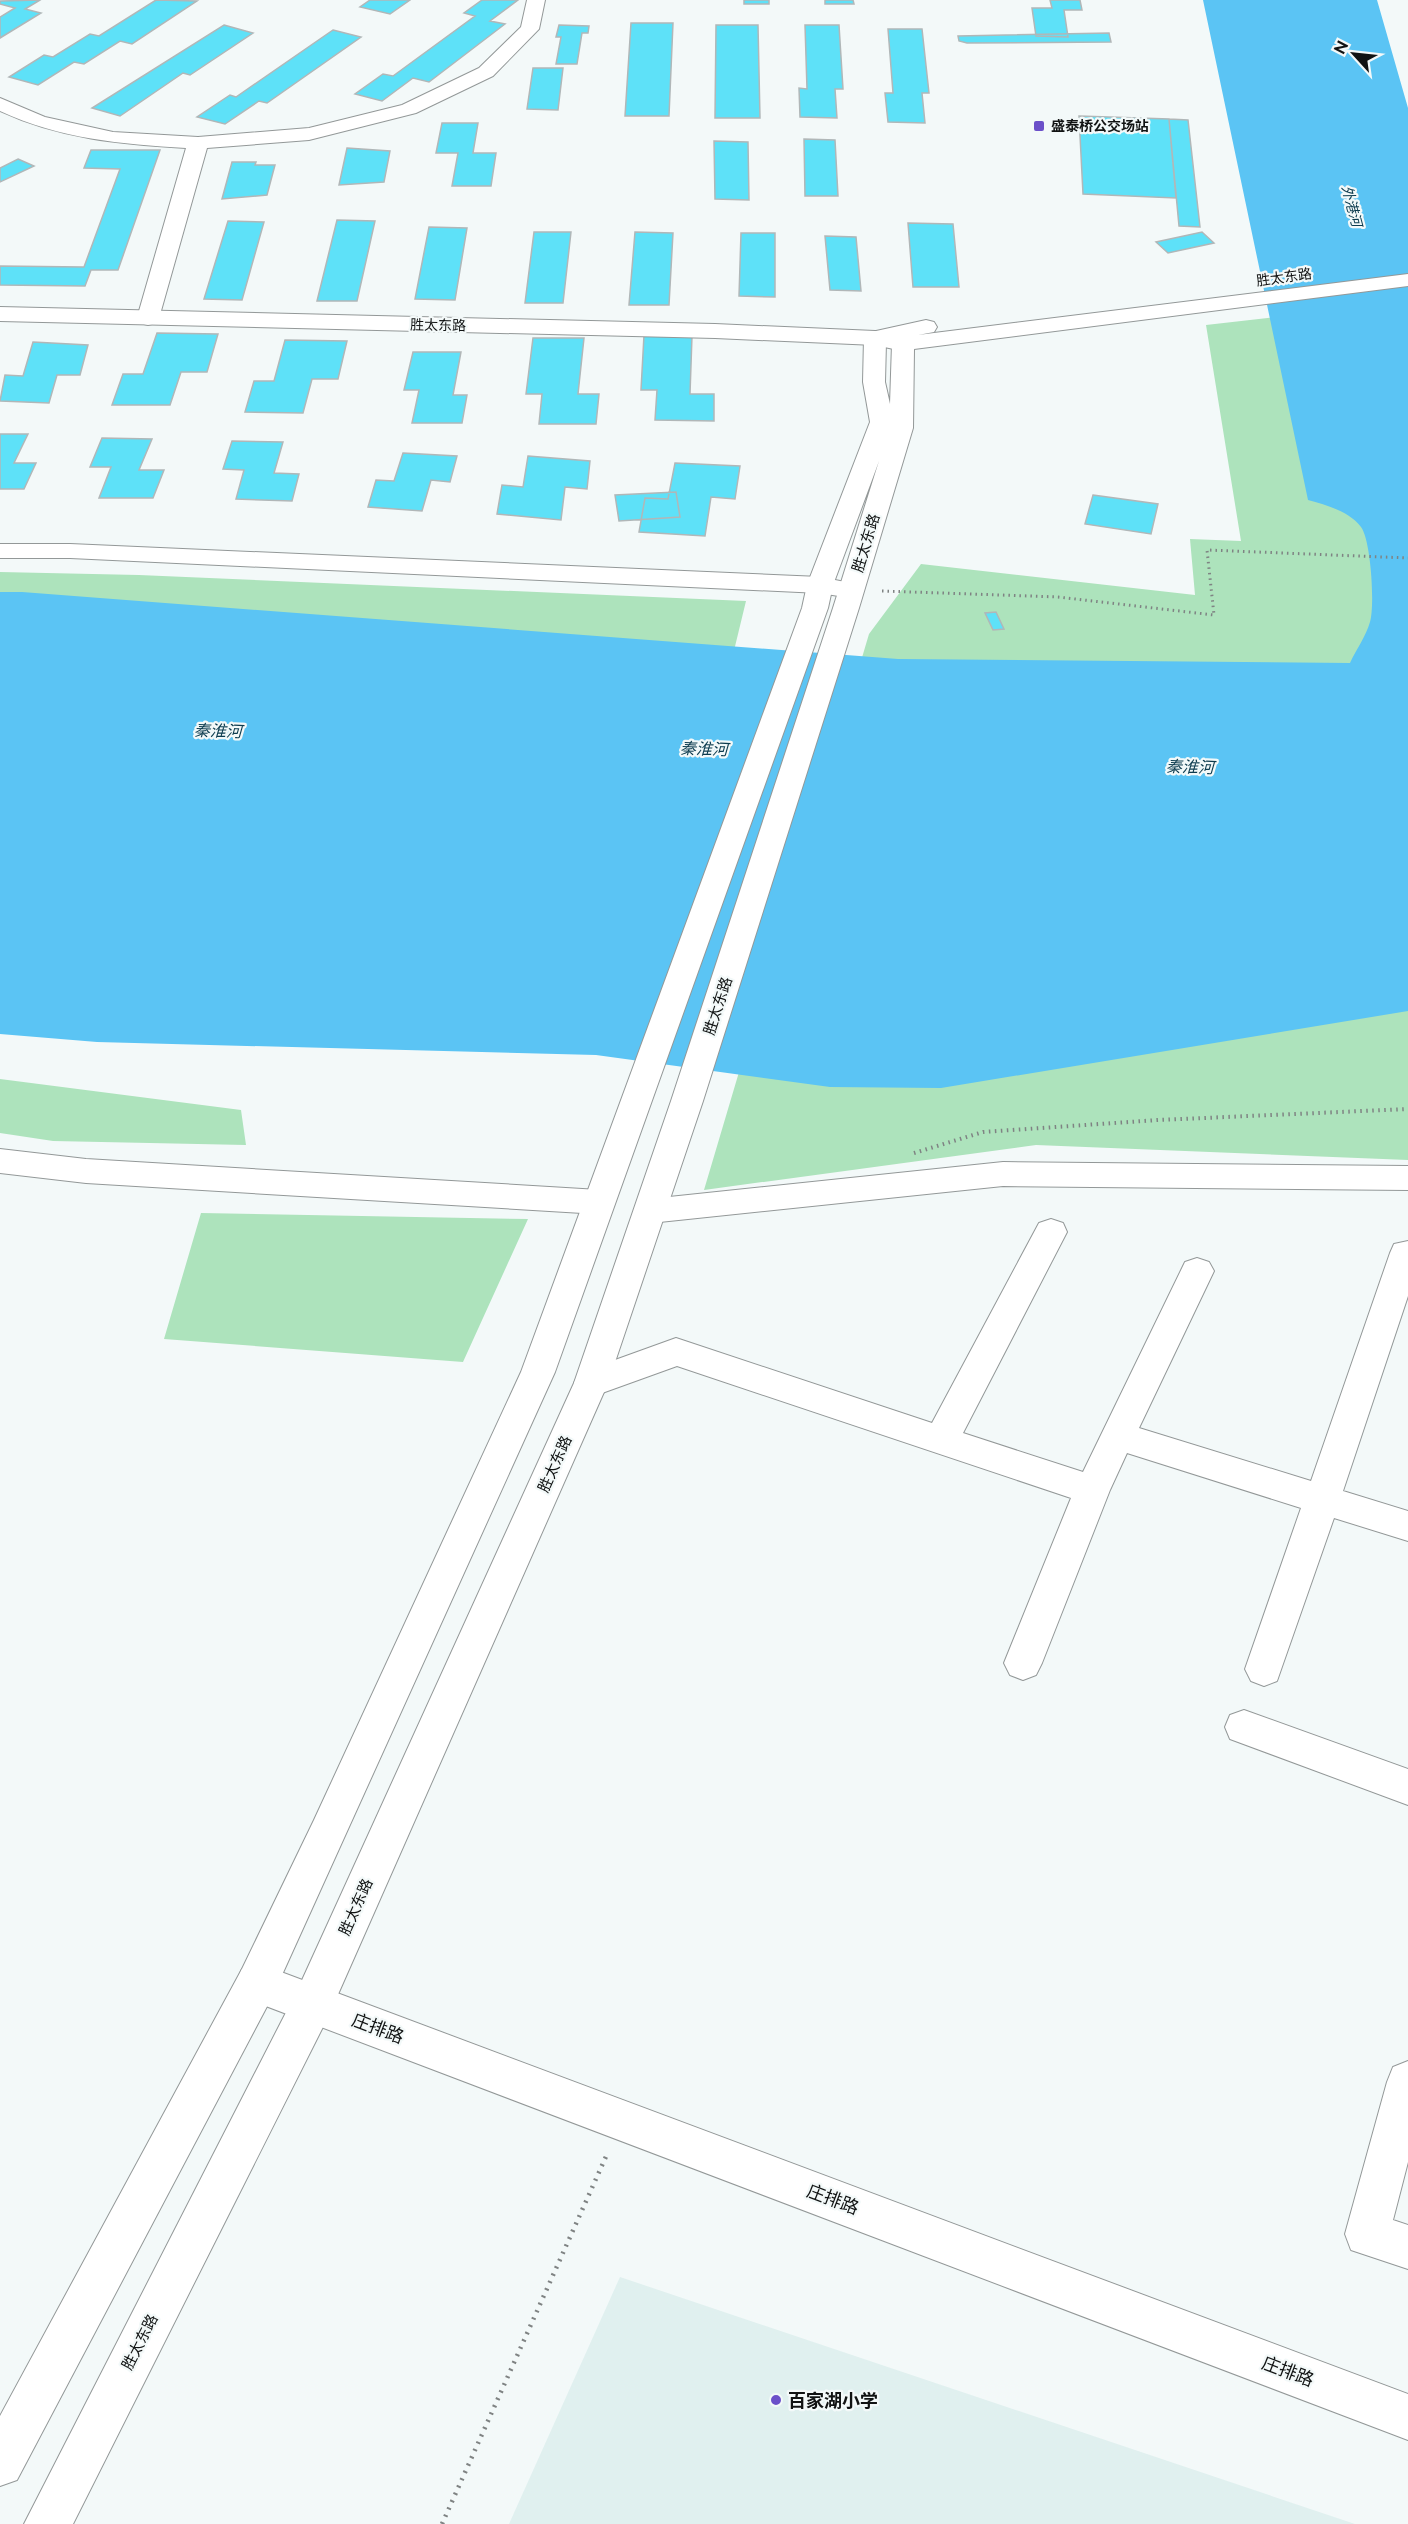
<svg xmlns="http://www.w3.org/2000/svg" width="1408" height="2524" viewBox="0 0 1408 2524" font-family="Raleway,'Noto Sans SC',sans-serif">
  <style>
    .built { fill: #e0f0ef }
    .green { fill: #ade3bc }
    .water { fill: #5bc4f4 }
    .building { fill: #5ee1f8; stroke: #b1b7b8; stroke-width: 1.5 }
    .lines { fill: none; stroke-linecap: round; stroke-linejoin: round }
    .minor-casing { stroke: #939898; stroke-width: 2 }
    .tertiary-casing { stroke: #939898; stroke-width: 2 }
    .secondary-casing { stroke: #939898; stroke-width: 2 }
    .path-far2 { stroke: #7f8383; stroke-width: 3; stroke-dasharray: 1.5 4; stroke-linecap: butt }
    .path-far1 { stroke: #7f8383; stroke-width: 4; stroke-dasharray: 1.5 4.5; stroke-linecap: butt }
    .path { stroke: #7f8383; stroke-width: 4.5; stroke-dasharray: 2 6; stroke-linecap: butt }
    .minor { fill: #fff; fill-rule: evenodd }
    .tertiary { fill: #fff; fill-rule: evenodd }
    .secondary { fill: #fff; fill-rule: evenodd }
    .poi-dot { fill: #6b50c9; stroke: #f3f9f9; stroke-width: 2 }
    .labels { text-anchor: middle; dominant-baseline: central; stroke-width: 4.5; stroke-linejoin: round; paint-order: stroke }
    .far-poi-label { font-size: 14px; font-weight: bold; fill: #111313; stroke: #f3f9f9; text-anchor: start }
    .far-water-label { font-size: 14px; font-style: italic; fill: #0c3b4e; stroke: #f3f9f9 }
    .far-street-label { font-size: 14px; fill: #111313; stroke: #f3f9f9 }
    .street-label { font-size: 15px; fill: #111313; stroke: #f3f9f9 }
    .water-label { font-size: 16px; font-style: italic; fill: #0c3b4e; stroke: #f3f9f9 }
    .near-street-label { font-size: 18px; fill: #111313; stroke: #f3f9f9 }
    .near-poi-label { font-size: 18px; font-weight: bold; fill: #111313; stroke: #f3f9f9; text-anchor: start }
  </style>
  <rect width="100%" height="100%" fill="#f3f9f9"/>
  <!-- built -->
  <path class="built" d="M620 2277 1355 2524H509Z"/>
  <!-- green -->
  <path class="green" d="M1408 302V1160L1036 1145 704 1190 869 634 921 564 1195 595 1190 539 1241 541 1206 325Z
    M0 572 139 575 746 601 731 663 0 1006Z
    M0 1079 241 1110 246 1145 53 1141 0 1133Z
    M201 1213 528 1219 463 1362 164 1339Z"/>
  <!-- water -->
  <path class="water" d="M1203 0H1377L1408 108V1011L941 1088 830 1087 596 1055 97 1042 0 1034V592H22L898 659 1350 663C1356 650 1366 636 1370 622 1375 606 1371 540 1361 527 1349 511 1326 505 1308 500Z"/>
  <!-- building -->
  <path class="building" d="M40 0 25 9 41 13 0 38V17L15 8 0 4V1Z
    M156 0 197 1 132 44 120 41 84 64 74 62 38 85 9 77 44 55 53 57 90 34 99 36Z
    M370 0H410L390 14 360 7Z
    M482 0H518L490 21 505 24 429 82 413 78 382 101 355 94 383 74 393 76 475 16 464 13Z
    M744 0H769V4H744Z
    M825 0H853L854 4H825Z
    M1050 0H1080L1082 10H1064L1068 37 1036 36 1032 8H1052Z
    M631 23H673L669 116H625Z
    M224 25 253 33 190 75 183 73 120 116 92 108Z
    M559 25 589 26 588 33H582L577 64H556L561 37H556Z
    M716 25H758L760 118H715Z
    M805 25H839L843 89H835L837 118 800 117 799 88 807 89Z
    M888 29H922L929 93H922L925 123 888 122 885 93H893Z
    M333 30 361 37 267 103 259 101 225 124 197 117 230 95 236 97Z
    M1109 33 1111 42 967 43 959 41 958 36Z
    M533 68H563L558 110 527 109Z
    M1079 116 1169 119 1176 198 1083 194Z
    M1169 119 1188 120 1200 227 1179 226Z
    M442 123H478L473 153H496L491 186H452L458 153H436Z
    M804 139 835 140 838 196H805Z
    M714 141 748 142 749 200 715 199Z
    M347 148 390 151 384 182 339 185Z
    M91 150H160L118 270H91L85 286 0 285V266L84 267 120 169 84 168Z
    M18 159 34 166 0 182V168Z
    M232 162H256L255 165H275L267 195 222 199Z
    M337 220 375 221 357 301H317Z
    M228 221 264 222 242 300 204 299Z
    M908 223 953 224 959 287H913Z
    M429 227 467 228 455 300 415 299Z
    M534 232H571L563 303H525Z
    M635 232 673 233 669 305H629Z
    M1202 232 1214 243 1168 253 1156 242Z
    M741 233H775V297L739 296Z
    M825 236 856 237 861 291 830 290Z
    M157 333 218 334 207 372H181L170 405H112L123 374H143Z
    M644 335 692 336 690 394H714V421L655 420 657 390H641Z
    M533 338H584L578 394H599L596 424H539L542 394H526Z
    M285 340 347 341 338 379H312L303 413 245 412 254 381H274Z
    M33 342 88 345 80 375H57L49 403 0 401 5 375 23 376Z
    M413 352H461L453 395H467L462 423H412L419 390H404Z
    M0 434H28L14 463H36L24 489H0Z
    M102 438 152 439 139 470H164L153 498H99L111 467H90Z
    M232 441 283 442 274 473 299 474 292 501 236 499 244 470 223 469Z
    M403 453 457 456 450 482 431 480 422 511 368 507 376 480 394 481Z
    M528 456 590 461 587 489 565 487 561 520 497 514 502 485 523 487Z
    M675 463 740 466 735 499 711 497 705 536 639 532 645 498 668 499Z
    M676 492 680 517 619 521 615 495Z
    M1093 495 1158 504 1151 534 1085 524Z
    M996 612 1004 629 993 630 985 613Z"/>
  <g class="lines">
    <!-- minor casing -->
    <g class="minor-casing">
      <path id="minor" d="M527 0H545L539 29 493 76 416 113 309 140 207 148 159 318 156 323 148 325 140 323 137 318 186 148C121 144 60 139 0 111V98L45 117 113 132 198 137 309 128 402 105 479 68 521 27Z
        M0 544H70L820 577 860 585 864 590 860 595 851 598 820 593 70 558H0Z
        M0 1149 86 1159 599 1190 610 1193 615 1202 610 1211 599 1214 86 1183 0 1173Z
        M1003 1162 1408 1166V1190L1003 1186 650 1223 639 1220 634 1211 639 1202 650 1199Z
        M1051 1219 1063 1223 1067 1232 963 1433 1083 1472 1185 1262 1197 1258 1209 1262 1214 1271 1139 1428 1311 1481 1390 1253 1394 1244 1408 1241V1296L1343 1491 1408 1511V1541L1334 1518 1277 1681 1264 1686 1251 1681 1245 1669 1301 1508 1127 1453 1110 1490 1042 1663 1036 1675 1023 1680 1010 1675 1004 1663 1071 1498 677 1366 591 1397 579 1393 574 1383 579 1373 676 1338 932 1423 1039 1223Z
        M1244 1710 1408 1769V1805L1230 1739 1225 1727 1230 1715Z
        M1408 2061V2162L1393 2220 1408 2225V2269L1351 2250 1345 2234 1387 2082 1393 2067Z"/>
    </g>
    <!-- tertiary casing -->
    <g class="tertiary-casing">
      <path id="tertiary" d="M0 307 715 324 875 331 911 339 914 344 911 349 903 351 875 345 715 338 0 321Z
        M257 1963 1408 2394V2440L242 1997 236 1983 242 1969Z"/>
    </g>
    <!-- secondary casing -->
    <g class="secondary-casing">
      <path id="secondary" d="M1408 274V286L914 349 913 428 859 608 703 1101 608 1383 328 2017 73 2524H24L298 1989 574 1383 671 1101 833 608 879 461 833 585 828 608 555 1372 272 1997 17 2480 0 2486V2416L242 1969 314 1820 521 1372 802 608 807 585 870 422 863 382 864 338 867 333 926 320 934 322 937 327 934 332 918 335ZM894 341 892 344 890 404 885 382 886 342Z"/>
    </g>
    <!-- path-far2 -->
    <path class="path-far2" d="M882 591 1058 597 1214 615 1207 550 1408 558"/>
    <!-- path-far1 -->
    <path class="path-far1" d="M914 1153 983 1132 1158 1120 1408 1109"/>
    <!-- path -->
    <path class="path" d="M442 2524 608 2152"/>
    <!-- minor -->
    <use href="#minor" class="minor"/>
    <!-- tertiary -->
    <use href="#tertiary" class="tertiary"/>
    <!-- secondary -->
    <use href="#secondary" class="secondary"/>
  </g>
  <!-- markers -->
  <g class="poi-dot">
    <rect x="1033" y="120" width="12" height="12" rx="3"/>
    <circle cx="776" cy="2400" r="6"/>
  </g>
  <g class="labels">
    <!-- far-poi labels -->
    <g class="far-poi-label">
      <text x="1051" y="126">盛泰桥公交场站</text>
    </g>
    <!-- far-water labels -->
    <g class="far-water-label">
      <text transform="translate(1352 206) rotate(75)">外港河</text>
    </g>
    <!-- far-street labels -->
    <g class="far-street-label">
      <text transform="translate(1284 277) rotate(-8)">胜太东路</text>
      <text transform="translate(438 325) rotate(1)">胜太东路</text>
    </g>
    <!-- street labels -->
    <g class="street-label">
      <text transform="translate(866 543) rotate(-73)">胜太东路</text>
      <text transform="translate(718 1006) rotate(-72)">胜太东路</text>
      <text transform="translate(555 1464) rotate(-66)">胜太东路</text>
      <text transform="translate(356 1907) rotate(-66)">胜太东路</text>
      <text transform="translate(140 2342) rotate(-63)">胜太东路</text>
    </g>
    <!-- water labels -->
    <g class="water-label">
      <text transform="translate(218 731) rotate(2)">秦淮河</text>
      <text transform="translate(704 749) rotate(2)">秦淮河</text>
      <text transform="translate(1190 767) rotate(2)">秦淮河</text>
    </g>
    <!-- near-street labels -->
    <g class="near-street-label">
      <text transform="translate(378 2028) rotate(21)">庄排路</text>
      <text transform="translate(833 2199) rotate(21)">庄排路</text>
      <text transform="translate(1288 2371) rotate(21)">庄排路</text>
    </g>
    <!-- near-poi labels -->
    <g class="near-poi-label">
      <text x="788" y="2400">百家湖小学</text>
    </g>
  </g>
  <!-- north arrow -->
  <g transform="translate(1354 54) rotate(297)" stroke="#f3f9f9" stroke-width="4.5" paint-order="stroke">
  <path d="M0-4.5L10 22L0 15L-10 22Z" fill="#111313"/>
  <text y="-9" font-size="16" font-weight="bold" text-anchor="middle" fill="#111313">N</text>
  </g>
</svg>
